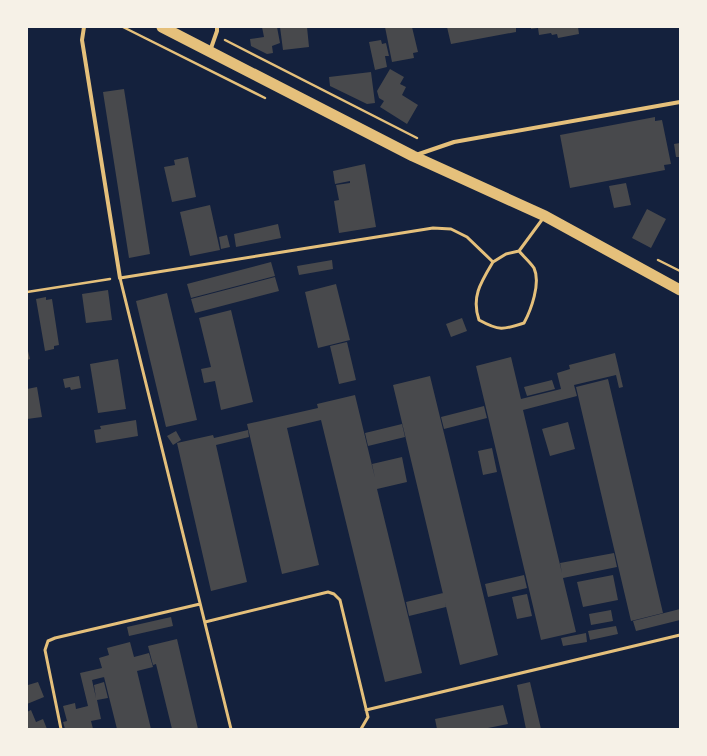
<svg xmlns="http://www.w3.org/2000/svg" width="707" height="756" viewBox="0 0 707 756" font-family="Cabin,sans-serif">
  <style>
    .building { fill: #48494c }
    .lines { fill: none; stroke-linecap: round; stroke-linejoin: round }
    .path { stroke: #e5c07b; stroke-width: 2.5 }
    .service { stroke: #e5c07b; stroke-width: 3 }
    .minor { stroke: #e5c07b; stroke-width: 4 }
    .trunk { stroke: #e5c07b; stroke-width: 11 }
  </style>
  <rect width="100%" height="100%" fill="#14213d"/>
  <!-- building -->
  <path class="building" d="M262 27H277L280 43 272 46 273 53 267 54 251 46 250 39 264 37Z
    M280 27H307L309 47 283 50Z
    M385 27H412L418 52 413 53 414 58 392 62Z
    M447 27H516V32L451 44Z
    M531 27H578L579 34 558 38 557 34 552 35 551 33 539 35 538 28 531 29Z
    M381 40 382 44 386 43 389 56H385L387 67 375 70 369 42Z
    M390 69 404 77 400 84 406 87 402 95 418 105 407 124 380 107 384 101 379 98 377 91Z
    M371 72 375 103 367 104 330 86 329 77Z
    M124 89 150 254 129 258 103 92Z
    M655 117V121L662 120 671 164 664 165 665 170 570 188 560 135Z
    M680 143V157H676L674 144Z
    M188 157 196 197 172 202 164 167 175 165 174 160Z
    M365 164 376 227 339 233 334 201 339 200 336 185 350 183V181L335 184 333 171Z
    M626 183 631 205 614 208 609 186Z
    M210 205 220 250 190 256 180 212Z
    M647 209 666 219 651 248 632 238Z
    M278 224 281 238 236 247 234 234Z
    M227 235 230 247 221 249 219 237Z
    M332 260 333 269 299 275 297 266Z
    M271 262 275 276 191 298 187 284Z
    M275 277 279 291 195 313 191 299Z
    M336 284 350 340 318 348 305 292Z
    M108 290 112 320 86 323 82 294Z
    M167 293 197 420 166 427 136 301Z
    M46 297V300L52 299 59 345 54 346V349L45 351 36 299Z
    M231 310 253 402 221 410 215 381 204 383 201 369 211 367 199 318Z
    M462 318 467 331 451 337 446 324Z
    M347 342 356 380 339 384 330 346Z
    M27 347 30 359 27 360Z
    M615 353 623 387 619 388 616 375 574 385 577 396 523 410 562 573 560 563 614 553 617 567 563 578 576 632 541 640 476 366 511 357 521 399 561 389 557 373 570 369 569 365Z
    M118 359 126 409 98 413 90 364Z
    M79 376 81 388 71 390 70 387 65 388 63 379Z
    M430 376 498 655 460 665 393 385Z
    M608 379 663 613 631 621 576 387Z
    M552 380 555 389 527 396 524 387Z
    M37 387 42 417 27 419V389Z
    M355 395 375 478 372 464 402 457 407 482 377 489 422 673 385 682 321 420 287 428 319 565 282 574 247 424 318 408 317 404Z
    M484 406 487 418 444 429 441 417Z
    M136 420 138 436 96 443 94 430 101 429 100 426Z
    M568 422 575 449 550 456 542 429Z
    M402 424 405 437 368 446 365 433Z
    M248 430 249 437 216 445 247 582 211 591 177 443 213 435 214 438Z
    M176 431 181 440 173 445 167 436Z
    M492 448 497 472 483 475 478 451Z
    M524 575 527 588 488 597 485 584Z
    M613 575 618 600 583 607 577 582Z
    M443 593 446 607 409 616 406 602Z
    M527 594 532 616 517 619 512 597Z
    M680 609V620L636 631 633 621Z
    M611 610 613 621 591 625 589 614Z
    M171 617 173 626 129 636 127 627Z
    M616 626 618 634 590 640 588 631Z
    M586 633 587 642 563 646 561 638Z
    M177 639 198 729H172L156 664 153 665 148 646Z
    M130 642 134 657 149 653 153 667 137 671 151 729H117L103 673 104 677 92 680 96 698 94 685 104 682 108 698 97 700 101 719 91 721 93 729H65L63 722 67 721 63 706 75 703 76 709 88 706 80 673 102 668 99 658 109 655 107 648Z
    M27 682 28 685 38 682 44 697 27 704Z
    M530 682 541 729H526L517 685Z
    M503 705 508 724 483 729H437L435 719Z
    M31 710 36 722 43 719 47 729H27V712Z"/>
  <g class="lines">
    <!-- path -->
    <path class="path" d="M123 27 265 98
      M225 40 417 138
      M658 260 680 271
      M27 292 110 279"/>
    <!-- service -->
    <path class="service" d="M493 262C481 282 471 297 479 320 499 331 503 330 524 323 531 310 541 283 534 268 530 262 523 256 519 251
      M205 622 328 592 334 594 340 600 368 717 361 729
      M366 710 680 635
      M61 729 45 650 48 641 55 638 200 604
      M231 729 120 278 433 228 451 229 467 237 493 262 506 254 519 251 544 217"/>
    <!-- minor -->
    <path class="minor" d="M84 27 82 40 120 278
      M210 51 217 31V27
      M416 155 454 142 680 102"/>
    <!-- trunk -->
    <path class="trunk" d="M162 27 413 156 545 216 680 290"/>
  </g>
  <!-- border -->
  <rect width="707" height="756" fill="none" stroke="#f6f1e7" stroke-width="56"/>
</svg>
